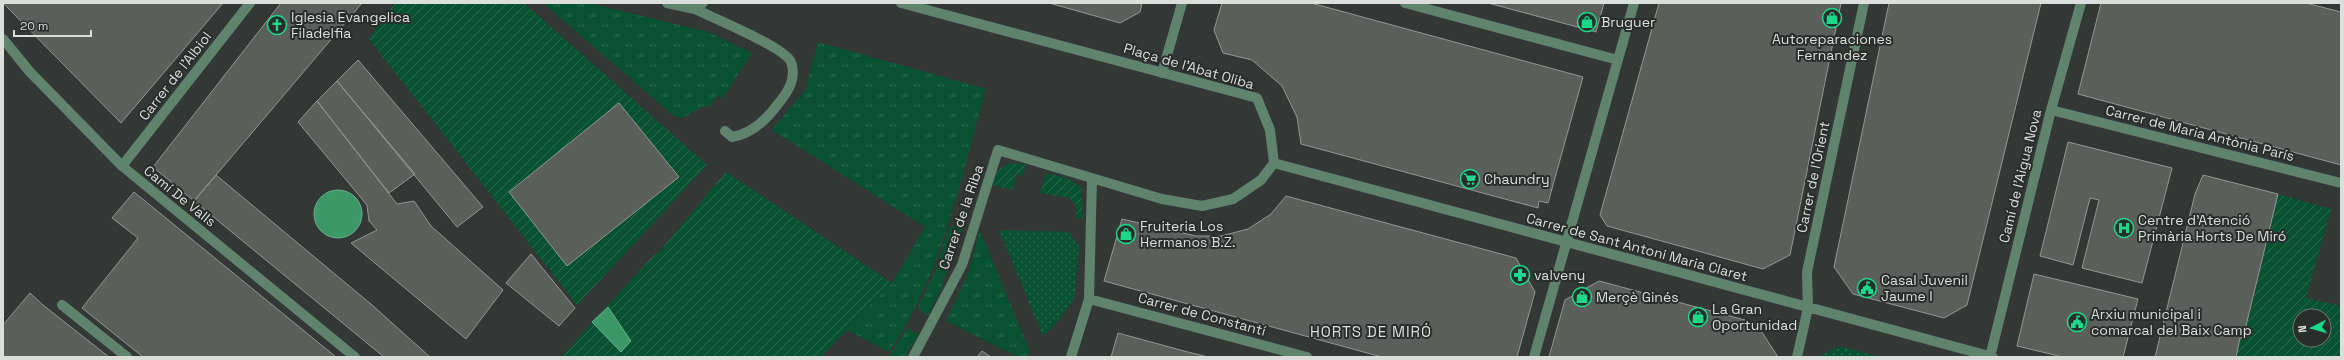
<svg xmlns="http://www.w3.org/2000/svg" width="2344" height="360" viewBox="0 0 2344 360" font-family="'Space Grotesk',sans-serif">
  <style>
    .grass { fill: url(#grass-tufts) }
    .park { fill: url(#park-dots) }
    .garden { fill: url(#garden-furrows); fill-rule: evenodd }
    .water { fill: #3d9868; stroke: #6dad8b }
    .building { fill: #5b5f5c; stroke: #929794 }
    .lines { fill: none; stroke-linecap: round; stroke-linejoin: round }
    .minor { stroke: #60836d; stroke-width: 10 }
    .labels { text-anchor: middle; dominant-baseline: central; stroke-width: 4; stroke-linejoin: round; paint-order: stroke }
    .poi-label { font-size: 14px; fill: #dcdedc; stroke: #292d2b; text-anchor: start }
    .street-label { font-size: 14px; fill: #dcdedc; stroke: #292d2b }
    .neighbourhood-label { font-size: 15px; letter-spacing: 1px; fill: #dcdedc; stroke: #292d2b }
  </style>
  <defs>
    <pattern id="grass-tufts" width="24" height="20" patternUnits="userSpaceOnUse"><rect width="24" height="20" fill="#085231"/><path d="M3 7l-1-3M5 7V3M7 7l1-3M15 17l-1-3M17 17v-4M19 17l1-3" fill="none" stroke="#2b6a4e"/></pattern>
    <pattern id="park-dots" width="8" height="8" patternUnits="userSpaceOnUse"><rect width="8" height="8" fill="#085231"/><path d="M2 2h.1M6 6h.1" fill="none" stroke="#2b6a4e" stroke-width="1.8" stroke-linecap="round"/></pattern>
    <pattern id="garden-furrows" width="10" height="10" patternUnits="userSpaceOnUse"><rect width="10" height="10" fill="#085231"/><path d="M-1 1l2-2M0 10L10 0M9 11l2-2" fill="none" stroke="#2b6a4e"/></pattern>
  </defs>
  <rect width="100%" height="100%" fill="#333735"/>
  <!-- grass -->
  <path class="grass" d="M543 3H589L708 32 752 53 723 98 717 96 710 107 703 106 683 118 674 116Z
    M818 42 986 89C960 179 943 274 889 352L847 330 892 283 925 227 772 130 805 90Z
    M962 225 963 227 939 294 928 316 918 308 936 269 949 227Z
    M980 230 1030 352 1026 357H1018L946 321 969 271Z
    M907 328 919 335 904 357H889Z"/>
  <!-- park -->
  <path class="park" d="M999 230 1069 232 1079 247 1074 299 1059 320 1043 336Z
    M1839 346 1880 357H1818Z"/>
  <!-- garden -->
  <path class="garden" d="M395 3H524L707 165 577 305 369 39Z
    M1012 163 1026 165 1023 176 1016 174 1012 190 993 185C994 173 1001 166 1012 163Z
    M726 172 892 283 821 357H561L651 258 660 251Z
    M1046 173 1067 178 1081 187 1083 218 1076 219V205L1069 198 1040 193Z
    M2278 194 2331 209 2306 298 2341 306V357H2236L2240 338H2244ZM2300 316H2324V340H2300Z"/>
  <!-- water -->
  <path class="water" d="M314 214a24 24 0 1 1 48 0a24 24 0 1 1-48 0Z
    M608 307 631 341 621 352 592 322Z"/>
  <!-- building -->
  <path class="building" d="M3 3H223L121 123Z
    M281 3H362L194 201 153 167Z
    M1049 3H1142L1140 12 1120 23Z
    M1222 3H1311L1583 77 1548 203 1539 201 1538 208 1301 144 1297 117 1282 86 1252 60 1223 53 1214 30Z
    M1488 3H1604L1596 32Z
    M1659 3H1841L1790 255 1763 269 1607 226 1600 215Z
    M1889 3H2041L1967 305 1944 318 1853 294 1834 267Z
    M2101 3H2306L2341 12V165L2078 94Z
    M358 60 483 207 457 227 337 81Z
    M337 81 415 174 389 193 317 101Z
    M317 101 397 204 414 201 431 226 503 290 466 339 351 243 377 230 369 221 367 205 298 122Z
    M619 103 679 177 567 266 509 192Z
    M2068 142 2172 168 2142 283 2082 268 2099 200 2090 198 2073 265 2040 256Z
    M216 175 372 305 430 357H384L194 201Z
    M2203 175 2278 194 2243 338H2240L2236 357H2155L2195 194Z
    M134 192 336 357H143L82 308 138 238 112 218Z
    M1286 196 1516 258 1535 292 1517 357H1382L1104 281 1122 219 1196 236H1221L1248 229 1271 214Z
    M531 254 575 308 559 326 506 283Z
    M2034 274 2138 299 2123 357H2063L2017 346Z
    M1599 281 1756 323 1778 357H1549L1565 300Z
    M30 293 43 305 109 357H3V325Z
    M1118 333 1184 351 1208 357H1111Z
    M982 351 991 357H977Z"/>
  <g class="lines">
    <!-- minor -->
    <path class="minor" d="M667 3 695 9 703 3
      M901 3 1257 98 1270 130 1274 163 1261 180 1233 199 1202 206 1162 199 998 150 962 265 913 357
      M1405 3 1618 60
      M695 9C713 18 785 47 791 62 797 78 788 92 778 104 767 119 751 134 732 137L725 131
      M3 39 30 72 122 166 355 357
      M1162 73 1182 3
      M2051 110 2341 183
      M1274 163 1993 357
      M122 166 250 3
      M1089 299 1307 357
      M62 305 127 357
      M1071 357 1089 299 1092 178
      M1534 357 1634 3
      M1797 357 1808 308 1807 272 1864 3
      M1990 357 2051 110 2081 3"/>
  </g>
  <!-- icons -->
  <defs>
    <g id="shop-ring" transform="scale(1)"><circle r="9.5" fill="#292d2b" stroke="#1bd988" stroke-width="1.5"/><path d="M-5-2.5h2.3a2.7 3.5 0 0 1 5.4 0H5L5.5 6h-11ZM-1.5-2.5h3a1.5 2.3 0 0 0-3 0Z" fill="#1bd988"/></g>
    <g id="church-ring" transform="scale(1)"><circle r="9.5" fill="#292d2b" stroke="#1bd988" stroke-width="1.5"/><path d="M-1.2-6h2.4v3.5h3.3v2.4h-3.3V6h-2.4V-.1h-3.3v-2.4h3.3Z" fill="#1bd988"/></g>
    <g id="supermarket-ring" transform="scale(1)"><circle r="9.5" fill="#292d2b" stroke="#1bd988" stroke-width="1.5"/><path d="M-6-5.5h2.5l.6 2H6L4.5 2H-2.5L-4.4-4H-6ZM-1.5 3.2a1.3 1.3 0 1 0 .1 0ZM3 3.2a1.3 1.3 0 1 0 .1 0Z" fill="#1bd988"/></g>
    <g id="hospital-ring" transform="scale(1)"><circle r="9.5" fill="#292d2b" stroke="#1bd988" stroke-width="1.5"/><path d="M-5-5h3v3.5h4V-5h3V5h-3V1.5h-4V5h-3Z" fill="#1bd988"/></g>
    <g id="pharmacy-ring" transform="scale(1)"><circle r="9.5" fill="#292d2b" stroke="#1bd988" stroke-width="1.5"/><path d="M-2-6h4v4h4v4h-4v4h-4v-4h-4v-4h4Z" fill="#1bd988"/></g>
    <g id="civic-ring" transform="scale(1)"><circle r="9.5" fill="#292d2b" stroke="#1bd988" stroke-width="1.5"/><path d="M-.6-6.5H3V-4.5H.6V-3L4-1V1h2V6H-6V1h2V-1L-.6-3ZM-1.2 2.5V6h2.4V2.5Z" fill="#1bd988"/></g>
  </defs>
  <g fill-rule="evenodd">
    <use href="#shop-ring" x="1832" y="18"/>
    <use href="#shop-ring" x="1587" y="22"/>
    <use href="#church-ring" x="277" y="25"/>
    <use href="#supermarket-ring" x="1470" y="179"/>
    <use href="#hospital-ring" x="2124" y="228"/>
    <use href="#shop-ring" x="1126" y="234"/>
    <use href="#pharmacy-ring" x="1520" y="275"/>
    <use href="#civic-ring" x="1867" y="288"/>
    <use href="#shop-ring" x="1582" y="297"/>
    <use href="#shop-ring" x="1698" y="317"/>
    <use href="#civic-ring" x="2077" y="322"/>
  </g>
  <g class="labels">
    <!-- poi labels -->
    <g class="poi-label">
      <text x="291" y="17">Iglesia Evangelica<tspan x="291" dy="16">Filadelfia</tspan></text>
      <text x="1601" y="22">Bruguer</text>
      <text x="1832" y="39" text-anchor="middle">Autoreparaciones<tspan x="1832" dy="16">Fernandez</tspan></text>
      <text x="1484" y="179">Chaundry</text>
      <text x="2138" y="220">Centre d'Atenció<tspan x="2138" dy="16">Primària Horts De Miró</tspan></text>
      <text x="1140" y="226">Fruiteria Los<tspan x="1140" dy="16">Hermanos B.Z.</tspan></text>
      <text x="1534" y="275">valveny</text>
      <text x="1881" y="280">Casal Juvenil<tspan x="1881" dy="16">Jaume I</tspan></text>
      <text x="1596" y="297">Merçè Ginés</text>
      <text x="1712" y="309">La Gran<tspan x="1712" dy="16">Oportunidad</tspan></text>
      <text x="2091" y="314">Arxiu municipal i<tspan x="2091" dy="16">comarcal del Baix Camp</tspan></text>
    </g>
    <!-- street labels -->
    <g class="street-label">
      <text transform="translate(1189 66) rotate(16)">Plaça de l'Abat Oliba</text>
      <text transform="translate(175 76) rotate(-52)">Carrer de l'Albiol</text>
      <text transform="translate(2200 133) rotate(14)">Carrer de Maria Antònia París</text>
      <text transform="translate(2020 176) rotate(-76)">Camí de l'Aigua Nova</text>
      <text transform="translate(1813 177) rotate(-78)">Carrer de l'Orient</text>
      <text transform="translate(180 196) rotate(39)">Camí De Valls</text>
      <text transform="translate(961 217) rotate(-71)">Carrer de la Riba</text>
      <text transform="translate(1637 247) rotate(15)">Carrer de Sant Antoni Maria Claret</text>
      <text transform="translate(1202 314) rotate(15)">Carrer de Constantí</text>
    </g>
    <!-- neighbourhood labels -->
    <g class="neighbourhood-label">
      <text x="1371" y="331">HORTS DE MIRÓ</text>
    </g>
  </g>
  <!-- border -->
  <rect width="2344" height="360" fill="none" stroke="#dcdedc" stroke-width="8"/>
  <!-- north arrow -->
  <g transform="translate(2312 328) rotate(264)"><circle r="19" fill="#292d2b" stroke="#717472"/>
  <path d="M0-3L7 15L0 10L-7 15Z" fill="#1bd988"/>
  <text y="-6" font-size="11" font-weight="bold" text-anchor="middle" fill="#dcdedc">N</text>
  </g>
  <!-- scale -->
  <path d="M14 30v6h77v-6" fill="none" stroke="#dcdedc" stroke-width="2"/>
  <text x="20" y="30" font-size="12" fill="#dcdedc" stroke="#292d2b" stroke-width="3" paint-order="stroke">20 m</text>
</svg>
